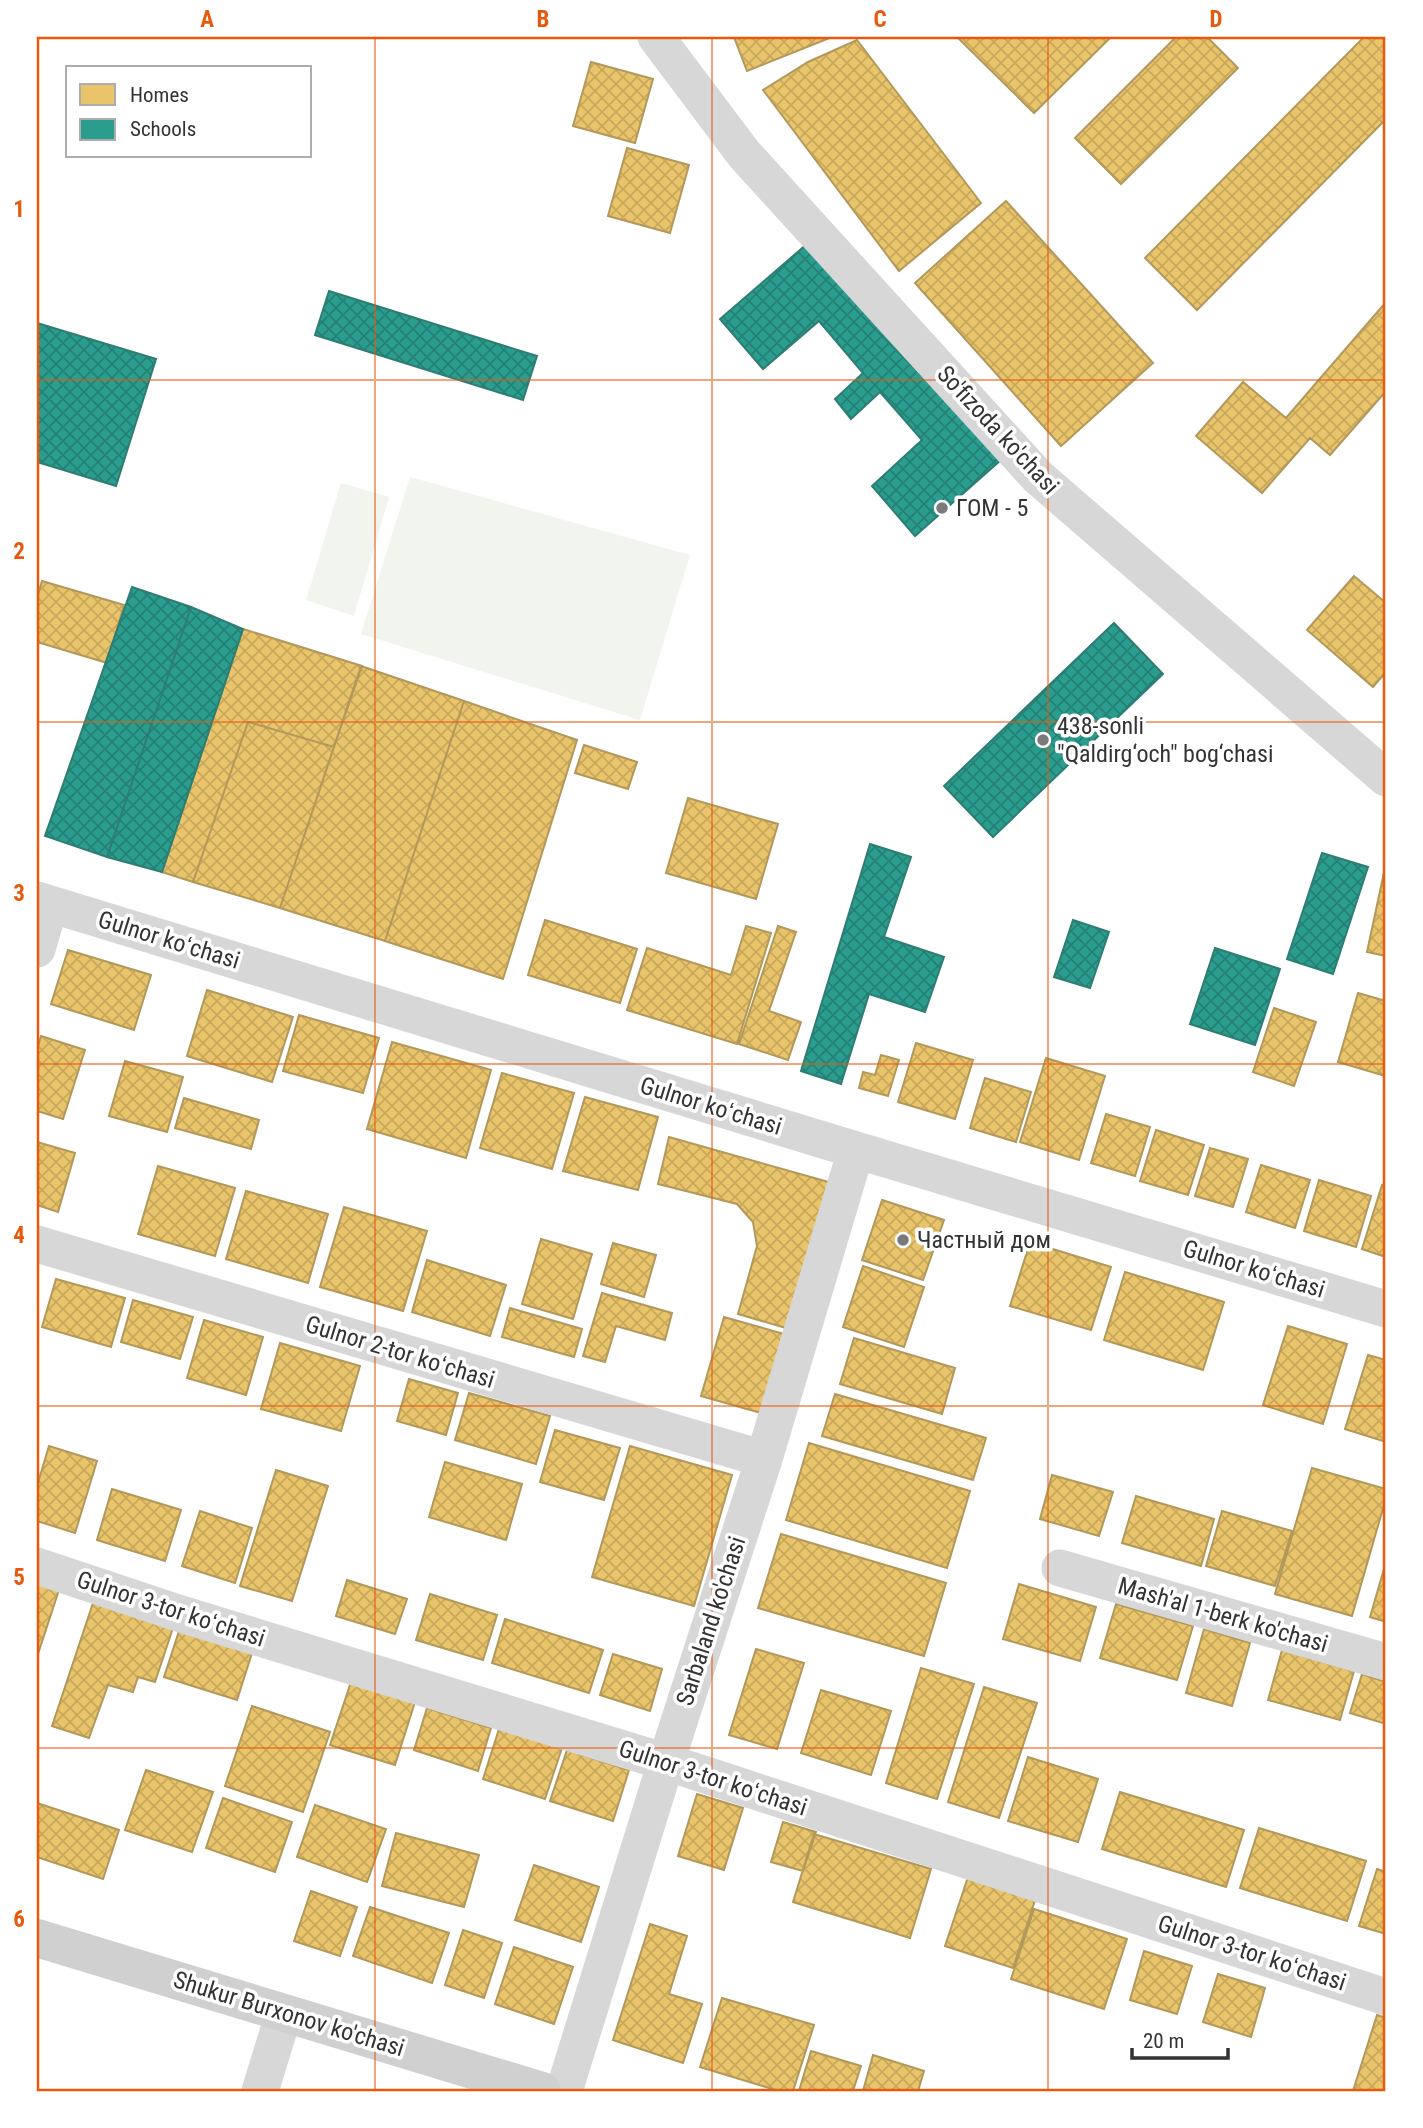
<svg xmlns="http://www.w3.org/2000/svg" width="1423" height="2128" viewBox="0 0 1423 2128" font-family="'Roboto Condensed',sans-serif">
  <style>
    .grass { fill: #f1f5ed }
    .homes { fill: url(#homes-cross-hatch); stroke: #b2985a; stroke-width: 2 }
    .schools { fill: url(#schools-cross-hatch); stroke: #2d7d73; stroke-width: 2 }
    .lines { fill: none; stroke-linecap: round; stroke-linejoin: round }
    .street { stroke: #d7d7d7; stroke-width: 37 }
    .secondary { stroke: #d0d0d0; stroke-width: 38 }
    .grid { fill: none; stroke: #e8590c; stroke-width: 2; stroke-opacity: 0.55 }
    .poi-dot { fill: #7a7a7a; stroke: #fff; stroke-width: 2.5 }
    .labels { text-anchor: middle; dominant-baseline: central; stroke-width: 7; stroke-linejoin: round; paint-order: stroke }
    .street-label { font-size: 24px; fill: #333; stroke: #fff }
    .poi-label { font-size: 24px; fill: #333; stroke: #fff; text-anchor: start }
    .neatline { fill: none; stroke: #e8590c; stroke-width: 2.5 }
    .grid-label { font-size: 23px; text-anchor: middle; font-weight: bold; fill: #e8590c }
  </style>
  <defs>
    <pattern id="homes-cross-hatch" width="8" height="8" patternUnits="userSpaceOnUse" patternTransform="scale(1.75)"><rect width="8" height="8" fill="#e9c46a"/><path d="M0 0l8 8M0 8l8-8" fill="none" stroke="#c8a95c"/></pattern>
    <pattern id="schools-cross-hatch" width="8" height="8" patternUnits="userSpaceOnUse" patternTransform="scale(1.75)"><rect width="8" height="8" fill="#2a9d8f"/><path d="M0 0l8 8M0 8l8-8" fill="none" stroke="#258175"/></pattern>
  </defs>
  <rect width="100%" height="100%" fill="#fff"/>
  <!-- grass -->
  <path class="grass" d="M410 477 690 555 640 720 361 634Z
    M341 483 389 497 354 616 306 600Z"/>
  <!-- homes -->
  <path class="homes" d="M734 37H832L747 71Z
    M957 37H1111L1034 113Z
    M1176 37H1207L1238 68 1121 184 1075 138Z
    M1364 37H1386V119L1197 310 1145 258Z
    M857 40 981 203 899 271 763 90 808 62Z
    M591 62 653 79 635 143 573 126Z
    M627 148 689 165 670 233 608 216Z
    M1006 201 1153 363 1061 446 915 283Z
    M1386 302V391L1330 455 1310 438 1262 493 1196 436 1243 382 1286 418Z
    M1354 576 1386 603V672L1373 687 1307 630Z
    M42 581 124 605 107 663 37 642V598Z
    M243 629 362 666 334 747 248 722 193 882 162 872Z
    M361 666 464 701 385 941 280 908Z
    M464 701 577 740 503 979 385 941Z
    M248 722 334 747 280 908 193 882Z
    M584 745 637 762 628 789 575 773Z
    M688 798 778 824 756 899 666 873Z
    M1386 863V956L1367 952Z
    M545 920 637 949 620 1003 528 975Z
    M746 926 771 933 737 1044 627 1010 647 948 731 975Z
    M778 926 796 932 769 1011 801 1022 788 1060 739 1044Z
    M68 950 151 975 134 1030 51 1004Z
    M207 990 293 1017 272 1082 187 1056Z
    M1358 993 1386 1001 1385 1076 1338 1062Z
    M1274 1008 1316 1022 1294 1086 1253 1072Z
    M299 1015 379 1038 363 1093 283 1071Z
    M41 1036 85 1050 63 1119 37 1111V1050Z
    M392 1042 491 1070 466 1158 367 1129Z
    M916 1043 973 1060 955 1119 898 1102Z
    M881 1055 899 1060 888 1096 859 1088 863 1072 875 1075Z
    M1046 1058 1105 1076 1079 1160 1020 1142Z
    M125 1061 183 1077 167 1132 109 1116Z
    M502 1073 574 1093 552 1169 480 1148Z
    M985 1078 1031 1092 1016 1142 970 1128Z
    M585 1097 658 1117 638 1190 563 1171Z
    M184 1098 259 1120 251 1149 175 1128Z
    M1106 1114 1150 1127 1135 1176 1091 1163Z
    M1156 1130 1204 1145 1188 1195 1140 1181Z
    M669 1137 832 1183 789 1329 738 1314 757 1246 753 1222 737 1204 658 1184Z
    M37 1142 75 1153 58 1212 37 1205Z
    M1210 1148 1248 1159 1233 1207 1195 1196Z
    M1261 1165 1310 1180 1295 1228 1246 1212Z
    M158 1166 235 1188 215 1256 138 1234Z
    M1319 1180 1371 1196 1356 1247 1304 1231Z
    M1382 1185 1386 1187V1257L1362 1249Z
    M246 1191 328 1214 308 1283 226 1259Z
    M882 1200 944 1220 923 1280 862 1260Z
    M344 1207 427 1231 403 1311 320 1287Z
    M541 1239 592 1254 573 1319 522 1304Z
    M1030 1242 1111 1267 1091 1330 1010 1306Z
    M613 1243 656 1255 644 1297 601 1284Z
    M427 1260 506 1285 490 1336 412 1312Z
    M863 1266 924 1287 904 1347 843 1327Z
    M1125 1272 1224 1302 1203 1370 1104 1340Z
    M56 1279 125 1298 111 1347 42 1327Z
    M602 1293 672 1313 665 1340 616 1326 605 1362 583 1356Z
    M133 1300 193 1317 180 1359 121 1342Z
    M510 1308 582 1329 574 1357 502 1337Z
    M724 1317 784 1334 761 1413 701 1396Z
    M204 1320 263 1337 246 1395 187 1378Z
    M1288 1326 1347 1344 1323 1424 1263 1405Z
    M854 1338 955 1368 942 1414 840 1384Z
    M280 1343 360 1366 341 1431 261 1409Z
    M1368 1355 1386 1360V1442L1345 1429Z
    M409 1379 458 1393 446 1435 397 1421Z
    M469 1393 550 1416 536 1464 455 1440Z
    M835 1394 986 1438 973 1480 822 1436Z
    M555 1430 620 1448 604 1500 540 1482Z
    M809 1443 970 1491 947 1568 786 1520Z
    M49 1446 97 1461 75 1533 37 1521V1486Z
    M630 1446 732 1475 694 1606 592 1577Z
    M445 1462 522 1484 506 1540 429 1517Z
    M1312 1468 1386 1489V1498L1352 1616 1275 1594Z
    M276 1470 328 1486 292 1601 240 1586Z
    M1052 1475 1113 1492 1099 1536 1040 1519Z
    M112 1489 181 1510 165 1561 97 1540Z
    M1136 1496 1214 1519 1201 1566 1122 1543Z
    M200 1511 252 1528 235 1583 182 1566Z
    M1222 1511 1292 1531 1275 1586 1206 1566Z
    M781 1534 946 1583 924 1656 758 1608Z
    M1386 1562V1622L1370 1617Z
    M347 1580 407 1599 395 1634 336 1616Z
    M37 1583 59 1590 37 1657Z
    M1019 1584 1096 1607 1080 1661 1003 1639Z
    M430 1594 497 1615 483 1660 416 1640Z
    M94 1600 174 1625 155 1682 138 1677 133 1692 108 1685 89 1738 52 1726Z
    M1116 1604 1193 1626 1177 1680 1100 1658Z
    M505 1619 603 1650 589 1693 492 1663Z
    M180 1628 253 1650 237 1700 164 1677Z
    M1204 1629 1250 1643 1232 1706 1186 1693Z
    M756 1649 804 1663 777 1749 729 1735Z
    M1282 1650 1354 1671 1340 1720 1268 1700Z
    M613 1654 662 1669 650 1711 600 1695Z
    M921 1668 974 1684 937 1799 886 1783Z
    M1362 1674 1386 1682V1724L1350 1713Z
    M351 1682 415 1702 395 1765 330 1745Z
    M984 1687 1037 1703 999 1818 948 1802Z
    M821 1690 891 1711 871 1775 801 1753Z
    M252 1706 330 1732 303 1812 225 1786Z
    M427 1708 491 1728 478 1771 414 1750Z
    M499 1729 562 1748 545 1799 483 1779Z
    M567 1750 629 1770 613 1821 550 1801Z
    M1028 1757 1098 1779 1078 1842 1008 1821Z
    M146 1770 213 1792 192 1852 125 1830Z
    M1120 1792 1244 1830 1226 1887 1102 1849Z
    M697 1794 743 1808 724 1870 678 1856Z
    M223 1798 292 1822 275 1872 206 1848Z
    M37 1803 119 1830 103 1879 37 1857Z
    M315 1805 386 1829 367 1882 297 1857Z
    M783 1822 816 1832 803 1871 771 1862Z
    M1259 1828 1366 1861 1347 1921 1240 1888Z
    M396 1833 479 1855 464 1907 382 1886Z
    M814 1834 931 1869 910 1938 793 1902Z
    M534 1865 599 1887 581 1942 515 1920Z
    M972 1865 1039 1888 1013 1968 945 1946Z
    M1377 1869 1386 1872V1934L1359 1926Z
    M311 1891 357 1907 340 1956 294 1941Z
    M370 1907 449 1933 432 1983 353 1956Z
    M1034 1909 1127 1939 1104 2009 1011 1979Z
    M650 1924 687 1936 669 1994 702 2004 683 2063 613 2040Z
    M463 1930 502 1943 484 1998 445 1985Z
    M514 1947 573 1967 554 2024 495 2004Z
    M1144 1951 1192 1966 1177 2014 1130 2000Z
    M1218 1974 1265 1988 1251 2037 1203 2022Z
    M722 1998 814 2025 793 2091H779L700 2067Z
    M1377 2015 1386 2018V2091H1353Z
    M811 2051 861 2066 853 2091H799Z
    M873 2055 924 2071 918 2091H863Z"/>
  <!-- schools -->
  <path class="schools" d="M822 231 1018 445 915 536 872 486 922 440 880 392 851 419 835 399 863 373 819 321 763 369 720 319Z
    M329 291 537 356 523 400 315 335Z
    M37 323 156 359 116 486 37 462Z
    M132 587 191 607 107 857 45 836Z
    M191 607 243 629 162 872 107 857Z
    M1114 623 1163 674 993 837 944 786Z
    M870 844 911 857 884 937 944 957 925 1012 869 994 841 1084 801 1071Z
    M1322 853 1368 867 1333 974 1287 959Z
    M1073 920 1109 932 1090 988 1054 977Z
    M1215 948 1280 969 1255 1045 1190 1024Z"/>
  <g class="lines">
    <!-- street -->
    <path class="street" d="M656 37 744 154 1038 477 1386 778
      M37 900 856 1150 1386 1309
      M37 949 50 904
      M37 1244 764 1459
      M37 1566 181 1614 666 1762 1386 1997
      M1060 1568 1386 1662
      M260 2091 284 2013
      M564 2091 666 1762 764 1459 856 1150"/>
    <!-- secondary -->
    <path class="secondary" d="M37 1938 542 2091"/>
  </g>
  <!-- grid -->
  <path class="grid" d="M375 37V2091M712 37V2091M1048 37V2091M37 380H1386M37 722H1386M37 1064H1386M37 1406H1386M37 1748H1386"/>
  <!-- markers -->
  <g class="poi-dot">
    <circle cx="942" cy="508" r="7"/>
    <circle cx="1043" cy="740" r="7"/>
    <circle cx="903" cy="1240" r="7"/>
  </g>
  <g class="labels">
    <!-- street labels -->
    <g class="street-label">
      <text transform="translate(998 430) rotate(47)">So'fizoda ko'chasi</text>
      <text transform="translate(169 940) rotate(17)">Gulnor koʻchasi</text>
      <text transform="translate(711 1106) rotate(17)">Gulnor koʻchasi</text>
      <text transform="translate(1254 1269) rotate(17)">Gulnor koʻchasi</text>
      <text transform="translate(400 1352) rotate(17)">Gulnor 2-tor koʻchasi</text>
      <text transform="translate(171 1609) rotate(18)">Gulnor 3-tor koʻchasi</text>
      <text transform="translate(1223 1615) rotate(16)">Mash'al 1-berk ko'chasi</text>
      <text transform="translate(711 1621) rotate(-72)">Sarbaland ko'chasi</text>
      <text transform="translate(713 1778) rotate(18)">Gulnor 3-tor koʻchasi</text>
      <text transform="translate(1252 1953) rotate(18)">Gulnor 3-tor koʻchasi</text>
      <text transform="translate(289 2014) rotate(17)">Shukur Burxonov ko'chasi</text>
    </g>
    <!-- poi labels -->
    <g class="poi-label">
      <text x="956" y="508">ГОМ - 5</text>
      <text x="1057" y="726">438-sonli<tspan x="1057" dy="28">"Qaldirg‘och" bog‘chasi</tspan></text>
      <text x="917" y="1240">Частный дом</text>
    </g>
  </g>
  <!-- border -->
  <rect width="1423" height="2128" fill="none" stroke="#ffffff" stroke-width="77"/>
  <!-- legend -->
  <rect x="66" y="66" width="245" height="91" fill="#ffffff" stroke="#adadad" stroke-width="2"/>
  <rect x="80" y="84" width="35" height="21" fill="#e9c46a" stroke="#adadad" stroke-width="2"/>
  <text x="130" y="102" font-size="21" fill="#333333">Homes</text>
  <rect x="80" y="119" width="35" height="21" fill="#2a9d8f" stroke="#adadad" stroke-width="2"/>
  <text x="130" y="136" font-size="21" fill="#333333">Schools</text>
  <!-- scale -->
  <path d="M1132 2048v10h96v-10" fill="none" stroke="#333333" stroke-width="3.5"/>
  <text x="1143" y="2048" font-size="21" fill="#333333" stroke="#ffffff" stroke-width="5" paint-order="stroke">20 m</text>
  <rect x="38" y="38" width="1346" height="2052" class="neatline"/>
  <g class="grid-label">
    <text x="207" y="27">A</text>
    <text x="543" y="27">B</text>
    <text x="880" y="27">C</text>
    <text x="1216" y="27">D</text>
    <text x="19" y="217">1</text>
    <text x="19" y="559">2</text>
    <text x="19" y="901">3</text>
    <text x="19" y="1243">4</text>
    <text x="19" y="1585">5</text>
    <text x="19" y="1927">6</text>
  </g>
</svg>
